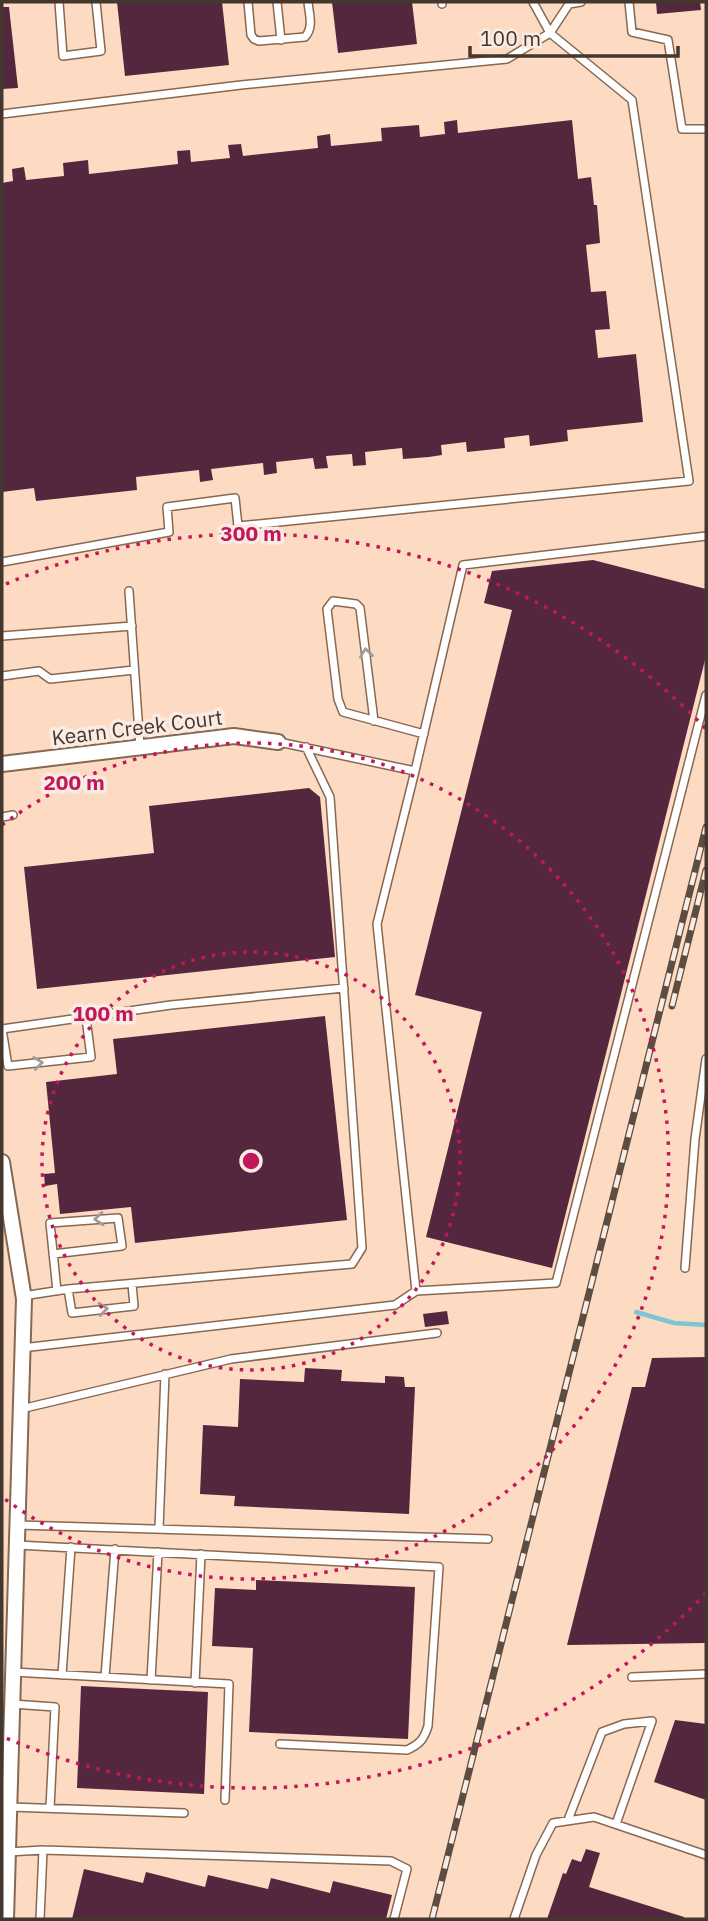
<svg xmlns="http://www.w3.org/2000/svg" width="708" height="1921" viewBox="0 0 708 1921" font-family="'IBM Plex Sans',sans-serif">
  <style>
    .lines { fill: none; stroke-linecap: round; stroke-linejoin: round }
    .stream { stroke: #7dc6d2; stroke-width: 4.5 }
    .building { fill: #54273e }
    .service-casing { stroke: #866853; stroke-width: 10 }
    .minor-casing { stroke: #866853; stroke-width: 18 }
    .service { stroke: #fff; stroke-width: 7 }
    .minor { stroke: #fff; stroke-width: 14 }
    .rail-casing { stroke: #5d4d41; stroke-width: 7 }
    .rail { stroke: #faece3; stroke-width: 4.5; stroke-dasharray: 13; stroke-linecap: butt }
    .oneway { stroke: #a29b96 }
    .ring { fill: none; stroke: #c2185b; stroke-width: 3.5; stroke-dasharray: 3.5 7 }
    .labels { text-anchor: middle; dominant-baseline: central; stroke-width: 7; stroke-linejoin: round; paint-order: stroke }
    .street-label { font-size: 21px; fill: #44372d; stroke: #faece3 }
    .centre { fill: #c2185b; stroke: #faece3; stroke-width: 3.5 }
    .ring-label { font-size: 21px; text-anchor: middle; font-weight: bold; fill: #c2185b; stroke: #faece3; stroke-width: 7; stroke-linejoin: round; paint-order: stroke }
  </style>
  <rect width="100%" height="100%" fill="#fddbc2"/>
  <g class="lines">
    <!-- stream -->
    <path class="stream" d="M636 1312 674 1323 706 1325"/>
  </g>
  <!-- building -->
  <path class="building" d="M117 2H222L229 65 125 76Z
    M332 2H412L417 44 338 53Z
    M656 2H700L701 10 657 14Z
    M2 7H9L18 88 2 89Z
    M457 120 458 133 572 120 578 179 591 177 594 205H597L600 243 586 245 591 292 606 291 610 329 595 330 598 358 636 354 643 422 567 430 568 441 530 446 529 435 504 438 505 448 467 452 466 442 441 445 442 455 429 457 403 459 402 448 365 452 366 465 353 466 352 454 326 456 328 468 315 469 313 458 276 462 277 473 264 475 263 463 211 469 213 480 200 482 199 470 136 477 137 490 36 501 34 488 2 492V183L13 181 12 169 24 167 26 180 64 176 63 163 88 160 89 174 178 164 177 151 190 150 191 162 230 158 228 145 241 144 243 156 318 148 317 136 330 134 331 146 382 141 381 128 419 125 420 137 445 134 444 122Z
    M593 560 706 589V656L552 1268 426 1237 482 1012 415 995 512 610 484 603 492 571Z
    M309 788 320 797 335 957 37 989 24 867 154 853 149 806Z
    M325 1016 347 1220 135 1243 131 1207 60 1214 57 1184 45 1186 44 1174 55 1173 46 1082 117 1074 113 1039Z
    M447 1311 449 1324 425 1327 423 1314Z
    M706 1357V1643L567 1645 632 1387H645L652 1358Z
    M305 1368 342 1370 341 1381 385 1383V1376L404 1377 405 1387H415L409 1514 234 1506 235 1496 200 1494 203 1425 238 1427 240 1379 304 1382Z
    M256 1580 415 1587 408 1739 249 1732 253 1648 212 1646 215 1588 256 1590Z
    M81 1686 208 1692 204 1794 77 1788Z
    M675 1720 706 1724V1800L654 1782Z
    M586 1849 600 1853 589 1887 684 1917V1919H547L563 1873 566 1874 572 1859 581 1862Z
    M84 1869 143 1883 146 1872 205 1887 208 1875 268 1889 271 1878 330 1893 333 1881 392 1895 386 1919H72Z"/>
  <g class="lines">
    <!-- service casing -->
    <g class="service-casing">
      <path id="service" d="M59 2 63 56 101 51 96 2
        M248 2 251 35 254 39 259 41 305 37C314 27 309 14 308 2
        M277 2 281 40
        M442 2V4
        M629 2 632 32 668 40 682 129H706
        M2 114 241 85 507 59 550 33 569 4 581 2
        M2 562 169 532 167 507 235 498 238 526 689 481 632 100 550 33 533 2
        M129 591 140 747
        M2 636 132 626
        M2 676 39 671 50 679 134 670
        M374 721 360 608 356 604 333 601 327 609 338 699 343 712 424 734
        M415 771 463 565 706 536
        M2 817 13 815
        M2 1029 171 1005 344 988
        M2 1029 8 1066 91 1057 86 1018
        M53 1254 122 1246 118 1218 50 1223 57 1291
        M685 1268 695 1139 706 1059
        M68 1289 72 1313 134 1306 132 1284
        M416 1291 556 1283 706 695
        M23 1296 68 1289 352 1264 362 1248 330 797 306 747
        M22 1348 395 1305 416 1291 377 924 415 771 279 742
        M21 1409 231 1359 437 1333
        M18 1525 488 1539
        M159 1529 165 1374
        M17 1545 439 1567 428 1726C424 1739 420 1744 407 1750L280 1744
        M13 1672 229 1684 225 1800
        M62 1675 71 1547
        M105 1677 115 1549
        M632 1677 706 1674
        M151 1680 158 1552
        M195 1683 201 1554
        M12 1704 55 1707 50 1808
        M10 1807 184 1813
        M568 1820 602 1732 624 1724 652 1721 616 1824
        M8 1852 43 1850 391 1861 407 1869 394 1919
        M40 1919 43 1850
        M514 1919 536 1855 553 1823 594 1817 706 1855"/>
    </g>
    <!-- minor casing -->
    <g class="minor-casing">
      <path id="minor" d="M2 764 234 736 278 742
        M2 1162 24 1299 6 1919"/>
    </g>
    <!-- service -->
    <use href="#service" class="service"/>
    <!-- minor -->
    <use href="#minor" class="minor"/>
    <!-- rail casing -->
    <g class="rail-casing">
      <path id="rail" d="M672 1006 706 870
        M432 1919 706 827"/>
    </g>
    <!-- rail -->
    <use href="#rail" class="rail"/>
  </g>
  <!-- one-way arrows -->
  <defs><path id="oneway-chevron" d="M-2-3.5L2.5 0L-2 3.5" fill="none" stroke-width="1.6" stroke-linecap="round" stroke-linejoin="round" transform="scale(1.75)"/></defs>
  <g class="oneway">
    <use href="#oneway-chevron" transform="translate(366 653) rotate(-96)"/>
    <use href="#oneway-chevron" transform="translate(38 1063) rotate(-7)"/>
    <use href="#oneway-chevron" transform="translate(99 1219) rotate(175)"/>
    <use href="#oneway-chevron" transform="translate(103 1309) rotate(-6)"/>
  </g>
  <!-- distance rings -->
  <g class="ring">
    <circle cx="251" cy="1161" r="209"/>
    <path d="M2 825A418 418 0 1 1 2 1497"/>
    <path d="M706 1593A627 627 0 0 1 6 1738M6 584A627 627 0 0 1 706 729"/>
  </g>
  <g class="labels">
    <!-- street labels -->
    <g class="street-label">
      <text transform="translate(137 727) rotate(-7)">Kearn Creek Court</text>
    </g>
  </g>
  <circle cx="251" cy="1161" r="10" class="centre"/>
  <g class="ring-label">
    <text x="251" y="541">300 m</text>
    <text x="74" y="790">200 m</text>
    <text x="103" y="1021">100 m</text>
  </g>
  <!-- border -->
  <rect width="708" height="1921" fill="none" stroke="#44372d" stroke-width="7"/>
  <!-- scale -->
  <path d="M470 46v10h208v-10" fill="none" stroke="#44372d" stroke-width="3.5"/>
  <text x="480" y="46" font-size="21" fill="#44372d" stroke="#faece3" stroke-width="5" paint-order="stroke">100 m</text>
</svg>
